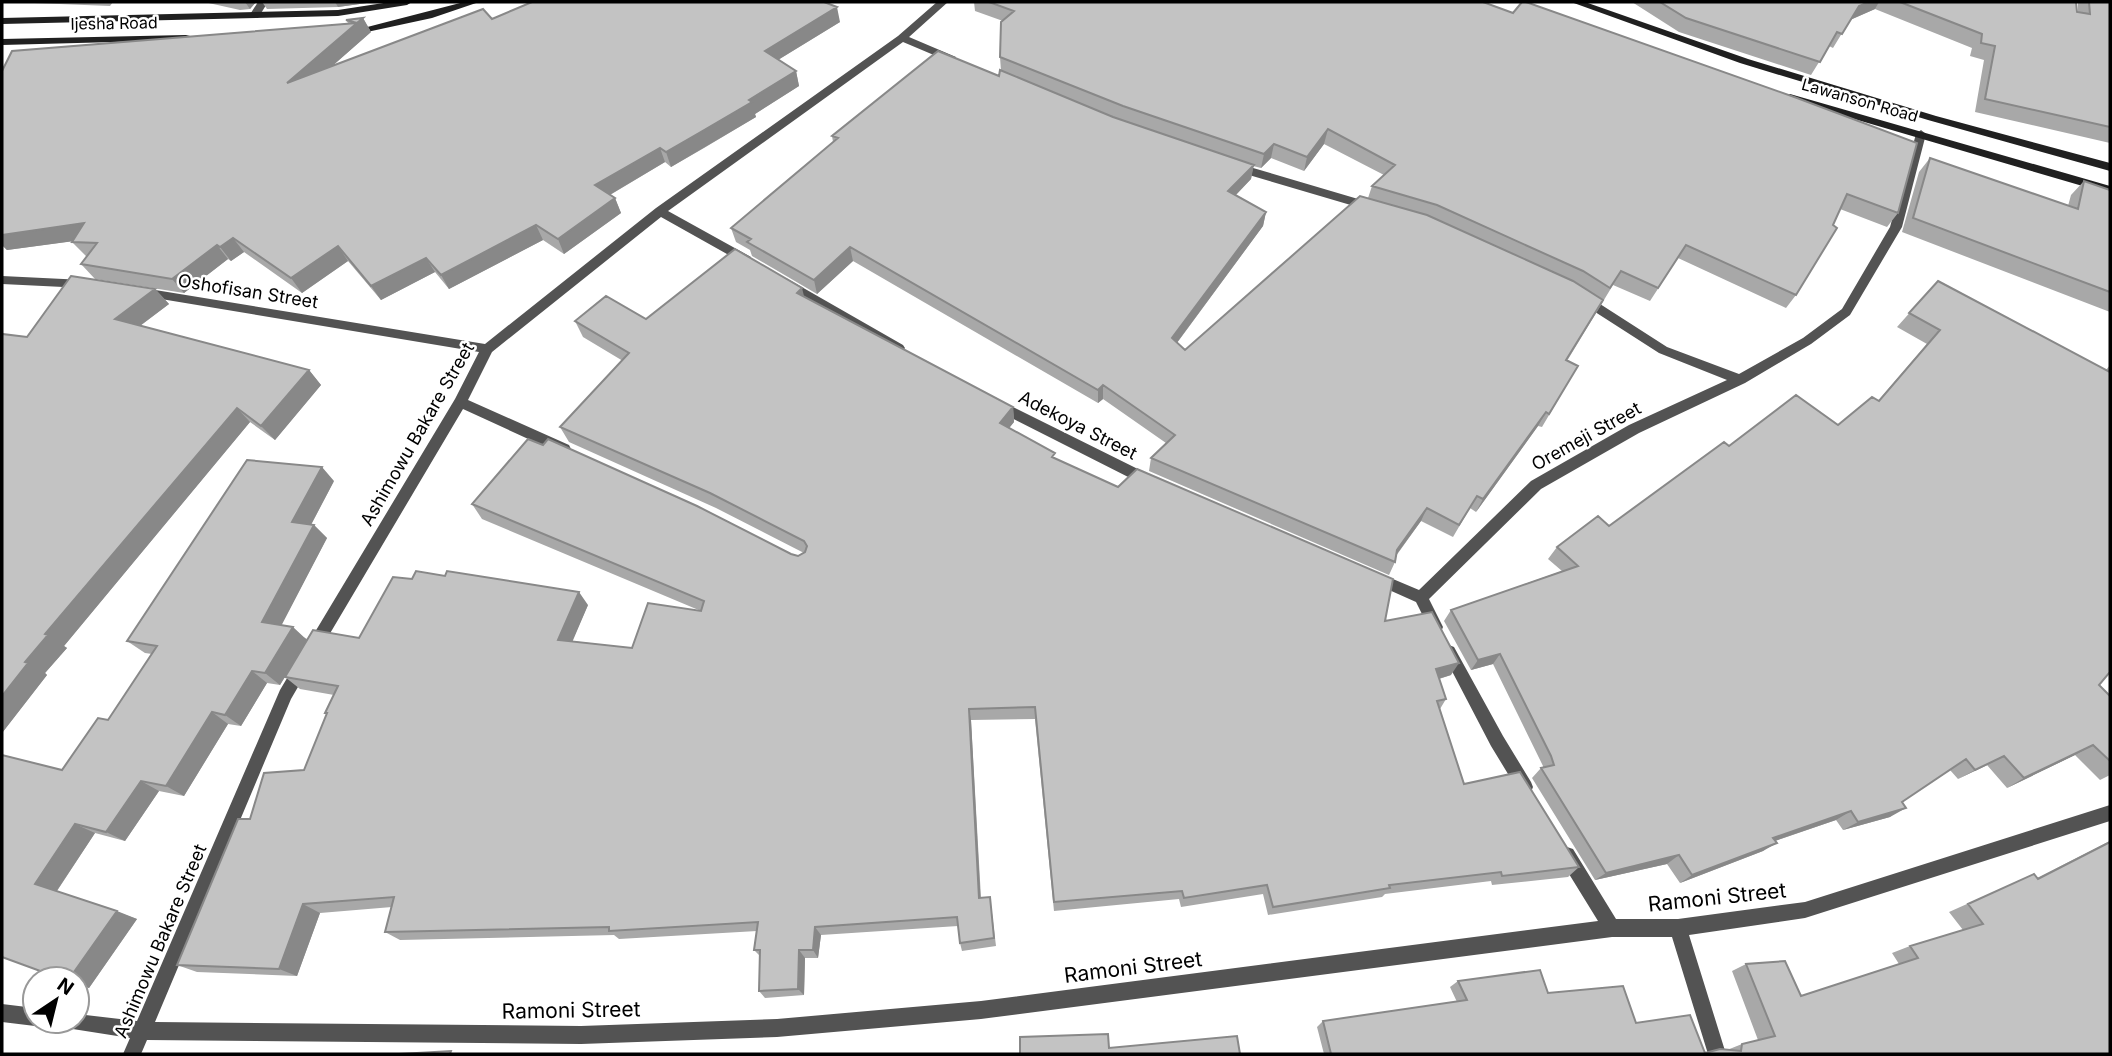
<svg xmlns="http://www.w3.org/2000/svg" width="2112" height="1056" viewBox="0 0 2112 1056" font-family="Inter,sans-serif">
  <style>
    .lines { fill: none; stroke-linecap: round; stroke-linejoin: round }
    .minor { fill: #535353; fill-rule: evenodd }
    .secondary { fill: #202020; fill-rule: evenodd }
    .wall { fill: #a8a8a8; fill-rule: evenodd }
    .shaded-wall { fill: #888 }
    .building { fill: #c3c3c3; stroke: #888; stroke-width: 2 }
    .labels { text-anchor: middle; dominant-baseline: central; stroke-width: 5; stroke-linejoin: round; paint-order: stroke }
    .far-street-label { font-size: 16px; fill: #000; stroke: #fff }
    .street-label { font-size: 18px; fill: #000; stroke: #fff }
    .near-street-label { font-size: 21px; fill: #000; stroke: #fff }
  </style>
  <rect width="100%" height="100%" fill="#fff"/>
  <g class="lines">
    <!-- minor -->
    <path class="minor" d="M258 2H268L258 18H250L249 16Z
      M937 2H948L909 37 956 57V61H948L903 42 668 211 751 257V263H743L661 217 492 352 468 400 569 445 571 449 569 453H559L463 409 319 652 314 654 309 652 307 647 309 642 455 399 479 352 143 296 137 292 139 289 143 288 485 344 656 208 898 36Z
      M1921 130 1926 134 1902 227 1850 315 1811 344 1745 383 1639 433 1541 489 1429 599 1443 627 1441 632 1436 634 1431 632 1416 602 1369 581 1367 577 1369 573 1374 571 1419 590 1531 481 1629 425 1727 380 1659 353 1578 301 1576 298 1578 295H1586L1667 347 1739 374 1803 338 1842 309 1890 227 1916 134Z
      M1236 163 1375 204 1377 207 1371 211 1232 170V164Z
      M2 276 84 280 90 284 84 288 2 284Z
      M786 278 903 345 905 348 903 351H895L782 285 780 282Z
      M999 400 1154 477 1156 481 1154 485H1144L994 409 992 405 994 401Z
      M1449 645 1454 647 1503 736 1531 782 1533 787 1531 792 1525 795 1519 792 1491 746 1442 652 1444 647Z
      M301 661 306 663 309 668 291 699 155 1022 581 1026 777 1019 981 1001 1598 921 1561 861 1559 855 1561 849 1567 847 1573 849 1616 919H1678L1805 902 2110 805V821L1805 918 1689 935 1726 1054H1708L1672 937H1612L981 1019 777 1037 581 1044 147 1040 141 1054H123L130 1038 60 1027 57 1021H77V1014L137 1021 280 690 296 663Z
      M2 1004 35 1008V1021H42L41 1023 35 1026 2 1022Z"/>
    <!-- secondary -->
    <path class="secondary" d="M390 2H412L407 5 338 16 2 24V18L338 10Z
      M464 2H479L432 18 353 35 348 32Z
      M1571 2H1585L1748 59 1936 116 2110 163V171L1928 120 1740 63Z
      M186 35 190 36V40L2 45V39Z
      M1790 94 2110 186V194L1786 99 1785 97Z"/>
  </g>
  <!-- wall -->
  <path class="wall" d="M33 2H113L110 6 34 3Z
    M204 2H256L250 9 240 10Z
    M262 2H374L338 7 267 9Z
    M974 2H1483L1898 213 1887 227 1840 209 1796 295 1786 308 1678 258 1650 301 1613 285 1567 361 1578 366 1542 427 1538 426 1476 512 1470 508 1453 537 1421 521 1396 556 1395 562 1389 575 1149 471 1151 458 1166 443 1103 399 1098 403 853 261 817 294 752 256 750 250 736 242 731 228 833 142 832 136 999 76 1001 71 1000 57 1003 21 975 11ZM1324 144 1384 175 1372 186 1368 198 1185 350 1177 343 1263 226 1266 212 1236 195 1251 179 1253 166 1261 168 1271 158 1304 171Z
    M1632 2H2076L2077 12H2078V2H2110V143L1975 112 1984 60 1970 56 1972 48 1875 9 1850 20 1833 48 1829 46 1811 75 1679 32Z
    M363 18 371 32 333 65 492 19 840 22 778 60 796 71 799 86 755 114 756 117 704 148 671 167 665 162 610 195 615 198 621 213 564 254 543 240 449 289 435 272 381 300 348 261 302 293 244 252 231 261 228 259 184 293 95 279 81 264 87 257 72 242 73 241 7 250 2 245V71L348 23 346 20Z
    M1930 158 2068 206 2071 195 2084 181 2110 190V312L1902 232 1919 172Z
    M1938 281 2106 370 2110 365V672L2099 685 2110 696V775L2100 780 2075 755 2007 788 1987 765 1958 779 1950 770 1902 802 1890 817 1843 830 1836 820 1775 841 1763 851 1680 883 1667 864 1595 880 1532 778 1541 768H1543V766L1493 664 1471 670 1444 621 1451 610 1562 571 1548 559 1557 547 1609 526 1729 446 1838 425 1878 401 1927 344 1897 327Z
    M155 289 169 304 140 326 309 370 321 385 275 440 250 422 64 646 67 648 45 673 47 675 2 733V334L27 337Z
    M804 297 1013 407 1014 422 1009 428 1055 459 1385 621 1451 675 1439 679 1446 699 1440 709 1464 784 1579 867 1568 877 1492 885 1491 881 1385 894 1382 897 1268 915 1263 894 1181 907 1179 899 1054 911 1035 719 971 720 981 898 991 905 996 946 962 951 960 943 958 926 821 935 818 958H805L804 995 765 998 759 991 760 956 754 950 757 931 619 939 614 935 400 940 385 932 392 907 320 913 297 976 197 972 177 965 250 819 304 770 327 714 325 713 334 695 300 689 285 677 280 685 267 683 241 726 228 724 184 796 159 791 125 841 95 833 57 891 137 919 89 988 2 957 62 770 108 720 152 654 145 653 127 641 334 481 311 525H314L327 538 281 625 307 639 359 638 588 605 572 641 632 648 701 611 482 519 472 504 791 554 798 556 804 553 716 508 569 442 560 427 623 361 583 337 575 321 646 319Z
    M2110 841V1054H1324L1317 1027 1323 1021 1457 1002 1450 987 1458 981 1548 993 1636 1023 1705 1053 1727 1050 1742 1044 1758 1040 1732 971 1746 964 1801 996 1899 964 1892 953 1910 946 1963 930 1949 912 2014 883 2037 878Z"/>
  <!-- shaded-wall -->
  <path class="shaded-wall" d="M245 2H256L250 9Z
    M335 2H374L338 7Z
    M1869 2H1879L1875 9 1850 20 1859 6Z
    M837 7 840 22 768 66 765 51Z
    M363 18 371 32 296 98 287 83Z
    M796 71 799 86 755 114 756 117 671 167 666 152Z
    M1328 129 1324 144 1304 171 1307 157Z
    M1274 144 1271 158 1261 168 1264 154Z
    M660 148 665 162 601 200 595 185Z
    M1254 165 1251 179 1226 205 1228 191Z
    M615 198 621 213 564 254 558 239Z
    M1266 212 1263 226 1170 352 1172 338Z
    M84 223 97 238 7 250 2 245V235Z
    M536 225 543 240 449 289 441 275Z
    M233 238 244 252 231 261 220 247Z
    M217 245 228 259 184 293 172 279Z
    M338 246 348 261 302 293 291 278Z
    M850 247 853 261 817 294 814 280Z
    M426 258 435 272 381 300 371 286Z
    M802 288 806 304 797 293Z
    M155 289 169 304 129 334 115 319Z
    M309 370 321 385 275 440 261 426Z
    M1103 385V399L1098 403V390Z
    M1013 407 1014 422 1001 438 1000 423Z
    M237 408 250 422 64 646 67 648 45 673 47 675 2 733V696L45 634Z
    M1546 412 1538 426 1476 512 1483 499Z
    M322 467 334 481 305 536 292 522Z
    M1427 508 1421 521 1391 562 1397 550Z
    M314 525 327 538 277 634 262 622Z
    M579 592 588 605 568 652 558 640Z
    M293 627 307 640 280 685 265 673Z
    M1500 654 1493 664 1471 670 1478 660Z
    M1459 663 1451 675 1428 682 1436 669Z
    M252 671 267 683 241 726 225 715Z
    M969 709 971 720 981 907 979 898Z
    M212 712 228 724 184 796 166 786Z
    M2093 745 2075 755 2007 788 2024 778Z
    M2004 756 1987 765 1958 779 1975 770Z
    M141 781 159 791 125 841 106 832Z
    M1906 808 1890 817 1843 830 1858 822Z
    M1851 811 1836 820 1760 846 1773 838Z
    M75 824 95 833 56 892 35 884Z
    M1777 843 1763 851 1680 883 1692 875Z
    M1679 855 1667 864 1595 880 1606 873Z
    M303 904 320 913 297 976 279 969Z
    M117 911 137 919 89 988 77 984V979H69Z
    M815 927 821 935 818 958 813 950Z
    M799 950 805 958 804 995 798 989Z"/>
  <!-- building -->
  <path class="building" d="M532 2H824L837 7 765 51 796 71 749 100 752 102 699 133 666 152 660 148 595 185 615 198 558 239 536 225 441 275 426 258 371 286 338 246 291 278 233 238 220 247 217 245 172 279 81 264 97 243 72 242 84 223 2 235V71L12 51 357 23 287 83 483 9 492 19Z
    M989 2H1483L1513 13 1522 2H1526L1797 98 1917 143 1898 213 1847 194 1833 225 1837 228 1796 295 1686 245 1658 288 1621 271 1610 288 1583 271 1437 205 1372 186 1395 165 1328 129 1307 157 1274 144 1264 154 1123 106 1000 57 1001 22 1014 11Z
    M1660 2H1869L1859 6 1842 34 1837 32 1820 62 1686 18Z
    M1900 2H2076L2077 12 2090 14 2089 2H2110V127L1985 99 1995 46 1981 43 1982 34Z
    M363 18 357 23 346 20Z
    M938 51 999 76 1000 70 1113 117 1254 165 1228 191 1266 212 1172 338 1185 350 1360 196 1427 215 1573 281 1603 300 1566 360 1578 366 1549 414 1546 412 1483 499 1477 496 1459 525 1427 508 1397 550 1395 562 1151 458 1175 435 1103 385 1098 390 850 247 814 280 747 242 751 239 731 228 838 138 832 136Z
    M1930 158 2078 209 2084 181 2110 190V292L1913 218Z
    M735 249 802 288 797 293 1013 407 1000 423 1055 453 1052 457 1118 487 1137 469 1393 579 1385 621 1432 612 1459 663 1436 669 1446 699 1437 701 1464 784 1520 772 1579 867 1502 876 1501 872 1389 885 1390 888 1273 907 1267 885 1184 898 1182 891 1054 902 1035 707 969 709 979 898 990 897 994 938 960 943 957 917 815 927 813 950H799L798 989 759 991 760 950H754L758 922 609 931V927L385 932 394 897 303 904 279 969 177 965 238 819H250L264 773 304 770 327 713H325L338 686 285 677 313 630 359 638 393 577 412 579 416 571 445 576 447 571 579 592 558 640 632 648 648 603 701 611 704 601 472 504 528 439 543 445 548 439 697 506 791 554 798 556 805 552 807 546 804 541 710 493 560 427 629 353 575 321 606 296 646 319Z
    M71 276 155 289 115 319 309 370 261 426 237 408 45 634 48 635 25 662 28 663 2 696V334L27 337Z
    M1938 281 2110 372V672L2099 685 2110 696V761L2093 745 2024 778 2004 756 1975 770 1966 759 1902 802 1906 808 1858 822 1851 811 1773 838 1777 843 1692 875 1679 855 1606 873 1541 768 1554 765 1551 756 1500 654 1478 660 1451 610 1578 566 1557 547 1598 516 1609 526 1724 442 1729 446 1796 395 1838 425 1872 397 1879 401 1940 330 1909 313Z
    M247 460 322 467 292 522 314 525 262 622 293 627 265 673 252 671 225 715 212 712 166 786 141 781 106 832 75 824 35 884 117 911 69 979H62L2 957V755L62 770 98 718 108 720 157 646 127 641Z
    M2110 842V1054H1331L1323 1021 1467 1000 1458 981 1540 970 1548 993 1623 986 1636 1023 1690 1015 1705 1053 1720 1049 1741 1051 1742 1044 1775 1036 1746 964 1785 961 1801 996 1918 958 1910 946 1983 924 1968 904 2034 874 2038 879Z
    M1108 1034 1109 1048 1237 1036 1240 1054H1020V1037Z
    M451 1051 450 1054H399Z"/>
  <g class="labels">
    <!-- far-street labels -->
    <g class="far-street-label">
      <text transform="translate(114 23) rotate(-1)">Ijesha Road</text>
      <text transform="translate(1860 100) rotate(16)">Lawanson Road</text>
    </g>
    <!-- street labels -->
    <g class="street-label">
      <text transform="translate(248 291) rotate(9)">Oshofisan Street</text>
      <text transform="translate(1078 425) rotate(27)">Adekoya Street</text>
      <text transform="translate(417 434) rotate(-60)">Ashimowu Bakare Street</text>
      <text transform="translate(1586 436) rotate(-29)">Oremeji Street</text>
      <text transform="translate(160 941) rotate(-67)">Ashimowu Bakare Street</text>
    </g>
    <!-- near-street labels -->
    <g class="near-street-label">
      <text transform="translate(1717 897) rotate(-6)">Ramoni Street</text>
      <text transform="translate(1133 967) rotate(-7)">Ramoni Street</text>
      <text transform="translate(571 1010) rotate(-1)">Ramoni Street</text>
    </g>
  </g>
  <!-- border -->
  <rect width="2112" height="1056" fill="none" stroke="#000000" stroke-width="7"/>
  <!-- north arrow -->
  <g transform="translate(56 1000) rotate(35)"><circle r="33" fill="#ffffff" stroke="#999999" stroke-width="2"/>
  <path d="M0-5L12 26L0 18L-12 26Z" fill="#000000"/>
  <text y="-10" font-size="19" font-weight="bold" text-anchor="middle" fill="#000000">N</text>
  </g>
</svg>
